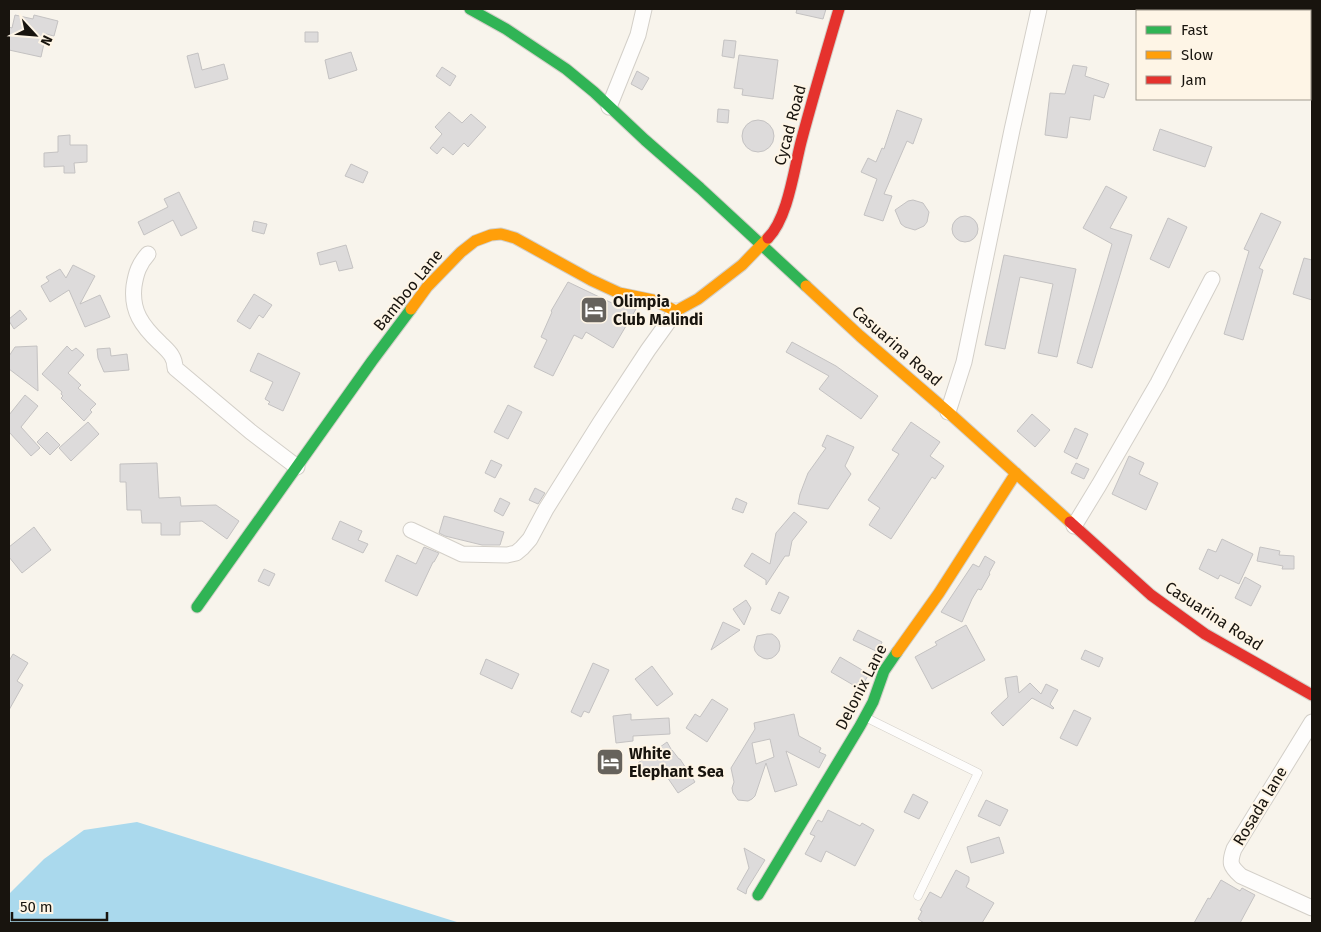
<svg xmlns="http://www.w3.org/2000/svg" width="1321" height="932" viewBox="0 0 1321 932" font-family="'Fira Sans',sans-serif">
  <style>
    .water { fill: #aad9ed }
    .building { fill: #dddbdb; stroke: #c4c2c2; fill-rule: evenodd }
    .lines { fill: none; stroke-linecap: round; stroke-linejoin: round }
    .lane-casing { stroke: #d3cfc8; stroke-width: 9 }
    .street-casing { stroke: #d3cfc8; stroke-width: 17 }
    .fast-casing { stroke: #d3cfc8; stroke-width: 13 }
    .slow-casing { stroke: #d3cfc8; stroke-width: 13 }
    .jam-casing { stroke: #d3cfc8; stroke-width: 13 }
    .lane { stroke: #fefdfc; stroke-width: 8 }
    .street { stroke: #fefdfc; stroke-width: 15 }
    .fast { stroke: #30b455; stroke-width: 11 }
    .slow { stroke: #ff9f0a; stroke-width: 11 }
    .jam { stroke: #e5322d; stroke-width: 11 }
    .labels { text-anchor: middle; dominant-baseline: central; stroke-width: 4; stroke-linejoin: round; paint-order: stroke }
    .street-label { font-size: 16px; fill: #18140e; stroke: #fef5e6 }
    .poi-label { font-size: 16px; font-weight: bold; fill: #18140e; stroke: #fef5e6; text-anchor: start }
  </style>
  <rect width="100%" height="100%" fill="#f8f4ec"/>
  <!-- water -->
  <path class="water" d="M137 822 460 923H9V894L44 859 84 830Z"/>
  <!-- building -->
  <path class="building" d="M797 9H826L823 19 796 13Z
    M15 15 33 19 34 15 58 21 54 36 46 34 41 57 9 50V27L12 28Z
    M305 32H318V42H305Z
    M724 40 736 41 734 58 722 56Z
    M351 52 357 70 329 79 325 60Z
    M198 53 202 70 224 64 228 79 195 88 187 56Z
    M739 55 778 60 773 99 742 95 743 89 734 88Z
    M1073 65 1087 67 1085 76 1109 84 1104 98 1094 95 1090 120 1070 117 1067 138 1045 135 1050 93 1065 94Z
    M442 67 456 76 450 86 436 76Z
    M637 71 649 78 642 90 631 84Z
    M718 109 729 110 728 123 717 122Z
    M897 110 922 119 913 144 907 141 884 194 892 196 883 221 864 215 877 179 861 172 868 158 876 162 882 148 884 149Z
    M449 112 462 123 471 114 486 127 468 147 464 143 453 155 443 147 437 154 430 148 442 134 435 127Z
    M742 136a16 16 0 1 1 32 0a16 16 0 1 1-32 0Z
    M1160 129 1212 147 1205 167 1153 150Z
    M70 135V145H87V162L74 163 75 173H64V166L44 167V153L58 152V136Z
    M351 164 368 172 363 183 345 176Z
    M1106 186 1127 197 1110 228 1132 235 1092 368 1077 363 1112 244 1083 228Z
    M179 192 197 228 181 236 173 220 144 235 138 222 168 207 164 199Z
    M913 200 923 203 929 212 927 222 924 226 915 230 905 227 901 224 895 210 908 201Z
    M1261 213 1281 222 1259 268 1263 270 1243 340 1224 334 1249 251 1244 249Z
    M952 229a13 13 0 1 1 26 0a13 13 0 1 1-26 0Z
    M1168 218 1187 227 1169 268 1150 259Z
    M254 221 267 224 264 234 252 231Z
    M346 245 353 268 339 271 336 261 320 265 317 253Z
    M1004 255 1076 269 1057 357 1038 353 1053 284 1020 277 1005 349 985 345Z
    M1304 258 1312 260V300L1293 294Z
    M73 265 95 276 80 304 100 295 110 317 85 327 69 290 50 302 41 286 49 281 46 277 60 269 66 278Z
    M568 282 614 304 636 309 613 348 586 332 582 339 574 335 553 376 534 367 547 340 541 337 552 312 551 311Z
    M254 294 272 305 263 318 259 315 250 329 237 321Z
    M20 310 27 319 14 329 9 321V319Z
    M792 342 836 366 878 396 861 419 819 389 829 376 786 352Z
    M37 346 38 391 9 369V356L15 347Z
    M67 346 72 351 76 348 84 355 68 373 81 385 78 388 96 404 90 410 92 412 84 421 61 398 63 396 61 394 62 392 42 374Z
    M110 348 111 356 127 354 129 370 104 372 98 358 97 349Z
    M258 353 300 373 283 411 268 404 270 402 265 399 273 382 250 371Z
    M25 395 38 406 21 427 40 448 31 456 9 432V415Z
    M508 405 522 412 508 439 494 432Z
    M1032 414 1050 430 1035 447 1017 431Z
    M88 422 99 434 71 461 59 448Z
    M911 422 940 442 930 456 944 466 935 479 932 477 891 539 869 525 880 508 868 500 899 454 892 450Z
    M1075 428 1088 434 1077 459 1064 452Z
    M47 432 60 445 50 455 37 442Z
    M827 435 854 447 845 466 851 474 828 509 798 504 800 494 808 473 826 448 822 446Z
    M1129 456 1144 463 1139 474 1158 483 1146 510 1112 494Z
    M491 460 502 465 495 478 485 473Z
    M157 463 159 498 180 497 181 506 216 505 239 521 227 539 202 521 180 522V535H161V523H142L141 510H127L126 482H120V464Z
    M1076 463 1089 469 1084 479 1071 473Z
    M535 488 545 493 538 504 529 500Z
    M500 498 510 503 503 516 494 511Z
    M736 498 747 503 743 513 732 509Z
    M794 512 807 522 792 541 789 556H785L766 585V580L744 566 752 553 770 564 776 533Z
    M444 516 504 532 500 545H482L445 536 439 533Z
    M340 521 362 531 358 540 368 544 363 553 332 539Z
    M34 527 51 550 22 573 9 557V547Z
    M1222 539 1253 554 1239 584 1220 575 1218 579 1199 569 1208 549 1216 552Z
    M424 547 439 553 434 562H433L417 596 385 581 397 555 416 564Z
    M1260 547 1280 551 1279 555 1294 556V569H1282L1283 566 1257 561Z
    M985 556 995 562 989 573 990 574 981 590 978 589 972 599 962 622 941 612 973 564 979 567Z
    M264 569 275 574 269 586 258 581Z
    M1245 577 1261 586 1251 606 1235 598Z
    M779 592 789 597 780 614 771 610Z
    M746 600 751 608 744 625 733 609Z
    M723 622 740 630 711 650Z
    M966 625 985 660 932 689 915 657 937 645 935 642Z
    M858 630 882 642 878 652 853 640Z
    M767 634H772L776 637 779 641 780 646 779 651 776 655 772 658 767 659 763 658 758 655 755 651 754 647 757 636Z
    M1085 650 1103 658 1099 667 1081 659Z
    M13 654 28 663 17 681 23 685 9 710V661Z
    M840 657 869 674 860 689 831 672Z
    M486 659 519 674 512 689 480 674Z
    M593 663 609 670 589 713 584 711 581 717 571 712Z
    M652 666 673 694 657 706 635 679Z
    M1017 676 1019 693 1030 683 1041 694 1046 684 1058 690 1050 704 1054 708 1053 709 1032 698 1003 726 991 713 1008 697 1005 678Z
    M712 699 728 709 707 742 686 728 695 714 700 717Z
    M1074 710 1091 718 1077 746 1060 738Z
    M631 714V720L669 718 670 734 633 736V741L616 743 613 716Z
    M794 714 799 736 821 748 819 752 826 755 819 768 786 751 797 785 775 792 766 763 755 796 752 799 748 801 738 800 733 793 732 788 734 782 731 768 755 729 754 723ZM770 739 774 757 756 764 752 743Z
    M667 742 671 749V752L672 750 679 759H680L695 782 678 793 661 768 648 777 638 763Z
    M913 794 928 802 919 819 904 812Z
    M986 800 1008 810 1000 826 978 816Z
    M828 810 860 826 862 823 874 830 855 866 826 851 821 862 805 854 815 836 810 834 816 823 818 820 822 822Z
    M999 837 1004 853 971 863 967 847Z
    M744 848 765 860 747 889 746 894 737 889 749 868Z
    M956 870 969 877V881L966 887 994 903 982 923H924L918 919 922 911 920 910 930 892 941 898Z
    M1221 880 1240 891 1242 888 1255 895 1240 923H1194L1208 898 1210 899Z"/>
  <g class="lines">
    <!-- lane casing -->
    <g class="lane-casing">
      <path id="lane" d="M867 718 978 773 918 896"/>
    </g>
    <!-- street casing -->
    <g class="street-casing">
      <path id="street" d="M609 107 638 35 644 9
        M148 254C139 264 136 273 134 286 131 311 142 326 160 343 168 351 175 356 175 368L251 432 297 467
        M948 412 964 362 1012 130 1039 9
        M1074 526 1099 485 1158 383 1212 279
        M411 530 462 554 507 555 516 553 522 548 530 539 546 509 600 423 648 350 676 311
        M1312 722 1234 849C1229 863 1230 866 1241 876L1312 908"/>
    </g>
    <!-- fast casing -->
    <g class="fast-casing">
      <path id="fast" d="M470 9 506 29 566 69 594 92 645 140 700 188 806 286
        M197 607 372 361 411 309
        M758 895 860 726 873 702 884 671 897 652"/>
    </g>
    <!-- slow casing -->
    <g class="slow-casing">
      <path id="slow" d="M806 286 860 336 948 412 1070 522
        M411 309 427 287 461 252 475 241 491 235 501 234 515 238 591 280 619 293 653 300 676 311 698 299 742 265 768 238
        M897 652 939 593 1016 473"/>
    </g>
    <!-- jam casing -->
    <g class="jam-casing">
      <path id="jam" d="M768 238C788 218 794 169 801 142 813 97 826 53 839 9
        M1070 522 1151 595 1205 634 1312 695"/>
    </g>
    <!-- lane -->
    <use href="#lane" class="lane"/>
    <!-- street -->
    <use href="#street" class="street"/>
    <!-- fast -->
    <use href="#fast" class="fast"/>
    <!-- slow -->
    <use href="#slow" class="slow"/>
    <!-- jam -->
    <use href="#jam" class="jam"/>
  </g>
  <!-- icons -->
  <defs>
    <g id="hotel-square" transform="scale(1.4375)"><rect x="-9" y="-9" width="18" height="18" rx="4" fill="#66625c" stroke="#fef5e6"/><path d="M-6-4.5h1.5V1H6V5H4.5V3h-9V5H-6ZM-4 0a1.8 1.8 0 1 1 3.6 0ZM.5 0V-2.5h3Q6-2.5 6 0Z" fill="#fff"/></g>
  </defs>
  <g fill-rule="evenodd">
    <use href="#hotel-square" x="594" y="310"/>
    <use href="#hotel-square" x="610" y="762"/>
  </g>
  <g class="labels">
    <!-- street labels -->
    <g class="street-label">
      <text transform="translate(790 125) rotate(-75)">Cycad Road</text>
      <text transform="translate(408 290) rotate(-51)">Bamboo Lane</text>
      <text transform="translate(897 346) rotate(41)">Casuarina Road</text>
      <text transform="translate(1214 616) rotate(33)">Casuarina Road</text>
      <text transform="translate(861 687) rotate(-63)">Delonix Lane</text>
      <text transform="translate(1260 806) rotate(-59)">Rosada lane</text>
    </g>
    <!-- poi labels -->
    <g class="poi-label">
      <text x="613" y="301">Olimpia<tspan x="613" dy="18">Club Malindi</tspan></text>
      <text x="629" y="753">White<tspan x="629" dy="18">Elephant Sea</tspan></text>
    </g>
  </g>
  <!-- border -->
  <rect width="1321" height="932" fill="none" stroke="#18140e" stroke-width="20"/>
  <!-- legend -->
  <rect x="1136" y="10" width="175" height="90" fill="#fef5e6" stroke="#a29b90"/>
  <rect x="1146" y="26" width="25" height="8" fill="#30b455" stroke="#a29b90"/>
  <text x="1181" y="35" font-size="15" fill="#18140e">Fast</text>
  <rect x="1146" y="51" width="25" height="8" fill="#ff9f0a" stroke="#a29b90"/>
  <text x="1181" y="60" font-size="15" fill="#18140e">Slow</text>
  <rect x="1146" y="76" width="25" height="8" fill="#e5322d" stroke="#a29b90"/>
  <text x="1181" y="85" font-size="15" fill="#18140e">Jam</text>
  <!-- north arrow -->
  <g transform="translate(35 35) rotate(116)" stroke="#fef5e6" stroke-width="4" paint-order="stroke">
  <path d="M0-4L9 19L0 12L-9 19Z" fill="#18140e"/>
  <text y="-8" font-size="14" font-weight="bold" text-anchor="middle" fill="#18140e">N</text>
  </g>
  <!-- scale -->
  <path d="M12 912v8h95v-8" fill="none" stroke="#18140e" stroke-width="2.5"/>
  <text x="20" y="912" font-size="15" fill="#18140e" stroke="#fef5e6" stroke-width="4" paint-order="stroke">50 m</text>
</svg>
